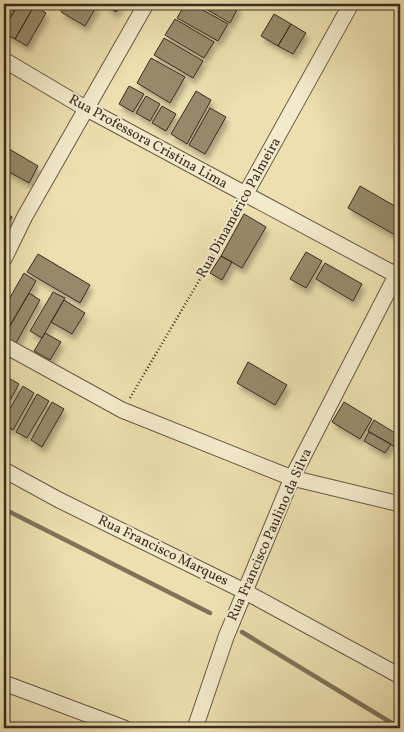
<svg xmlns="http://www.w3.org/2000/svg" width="404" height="732" viewBox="0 0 404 732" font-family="Vollkorn,serif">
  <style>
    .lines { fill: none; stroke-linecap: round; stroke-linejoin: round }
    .stream { stroke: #80735a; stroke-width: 4.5 }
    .building { fill: #97896b; stroke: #392c22; filter: url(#shadow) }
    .street-casing { stroke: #665945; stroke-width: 17 }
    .path { stroke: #392c22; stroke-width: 2.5; stroke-dasharray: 1 2.5; stroke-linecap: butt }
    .street { stroke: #f3eacb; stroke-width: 15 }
    .labels { text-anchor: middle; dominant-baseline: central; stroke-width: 4; stroke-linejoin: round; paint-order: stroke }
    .street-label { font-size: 14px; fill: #392c22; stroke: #f3eacb }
  </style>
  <defs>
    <filter id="shadow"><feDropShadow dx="3" dy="5.5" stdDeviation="2.5" flood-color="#0004"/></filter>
  </defs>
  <rect width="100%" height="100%" fill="#eddfaf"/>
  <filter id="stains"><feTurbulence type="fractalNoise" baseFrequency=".004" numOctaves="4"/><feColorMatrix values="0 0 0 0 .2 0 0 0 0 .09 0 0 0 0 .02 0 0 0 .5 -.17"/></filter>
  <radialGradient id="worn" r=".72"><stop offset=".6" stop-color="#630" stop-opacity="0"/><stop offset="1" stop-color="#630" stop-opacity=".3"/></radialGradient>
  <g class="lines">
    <!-- stream -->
    <path class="stream" d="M4 509 210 613
      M242 632 400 728"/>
  </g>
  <!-- building -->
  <path class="building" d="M4 4H18L4 29Z
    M18 4H30L34 6 15 39 4 33V29Z
    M66 4H98L85 26 61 12Z
    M103 4H121L116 12Z
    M185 4H192L228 24 218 41 177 18Z
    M203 4H235L239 6 230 23 201 6Z
    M34 6 46 13 27 46 15 39Z
    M274 14 291 24 278 46 261 36Z
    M175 19 214 42 204 58 165 35Z
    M291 24 306 33 293 54 278 46Z
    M164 38 203 61 193 78 154 55Z
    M151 58 185 77 170 103 137 83Z
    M129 86 144 94 133 112 119 104Z
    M196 91 211 100 187 144 171 134Z
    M146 96 160 104 150 121 136 113Z
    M162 106 176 114 166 131 152 123Z
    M210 108 226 117 205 154 189 145Z
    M4 146 38 166 29 183 4 169Z
    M360 186 400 209V226L395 235 348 208Z
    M4 212 12 217 4 232Z
    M244 214 266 227 242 268 221 256Z
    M306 252 322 261 306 288 290 279Z
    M38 254 90 285 80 303 27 272Z
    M221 256 232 262 222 280 210 273Z
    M325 263 362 284 353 301 316 279Z
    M24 273 36 281 4 336V308Z
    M53 292 65 298 42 338 30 331Z
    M29 293 40 300 16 343 4 336Z
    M64 300 85 313 72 334 51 322Z
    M45 333 61 342 50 360 34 351Z
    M248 362 287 385 275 405 237 383Z
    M7 377 19 384 4 411V383Z
    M23 386 34 393 13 430 4 425V419Z
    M37 394 49 401 27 438 16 432Z
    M52 402 64 409 42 447 31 440Z
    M344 402 372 419 360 439 332 422Z
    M374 420 400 436 395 447 368 431Z
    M369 432 391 444 385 453 364 441Z"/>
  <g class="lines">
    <!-- street casing -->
    <g class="street-casing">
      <path id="street" d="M4 60 85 108 400 277
        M245 195 351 4
        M4 259 25 216 146 4
        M4 345 122 410 292 478 400 504
        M4 470 59 500 244 591 400 676
        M4 683 124 728
        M195 728 226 637 292 478 400 268"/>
    </g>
    <!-- path -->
    <path class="path" d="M130 398 200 279 238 208"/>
    <!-- street -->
    <use href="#street" class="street"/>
  </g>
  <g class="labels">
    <!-- street labels -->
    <g class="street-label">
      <text transform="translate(148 142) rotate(29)">Rua Professora Cristina Lima</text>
      <text transform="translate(239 208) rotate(-61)">Rua Dinamérico Palmeira</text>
      <text transform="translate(270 535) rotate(-66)">Rua Francisco Paulino da Silva</text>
      <text transform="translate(163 551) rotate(26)">Rua Francisco Marques</text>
    </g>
  </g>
  <!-- margin -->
  <rect width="404" height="732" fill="none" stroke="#eddfaf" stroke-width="20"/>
  <rect x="5" y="5" width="394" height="722" fill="none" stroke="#392c22" stroke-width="2.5"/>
  <rect x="10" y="10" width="384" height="712" fill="none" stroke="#392c22"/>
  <rect width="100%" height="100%" filter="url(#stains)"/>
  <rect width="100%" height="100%" fill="url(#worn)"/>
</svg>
